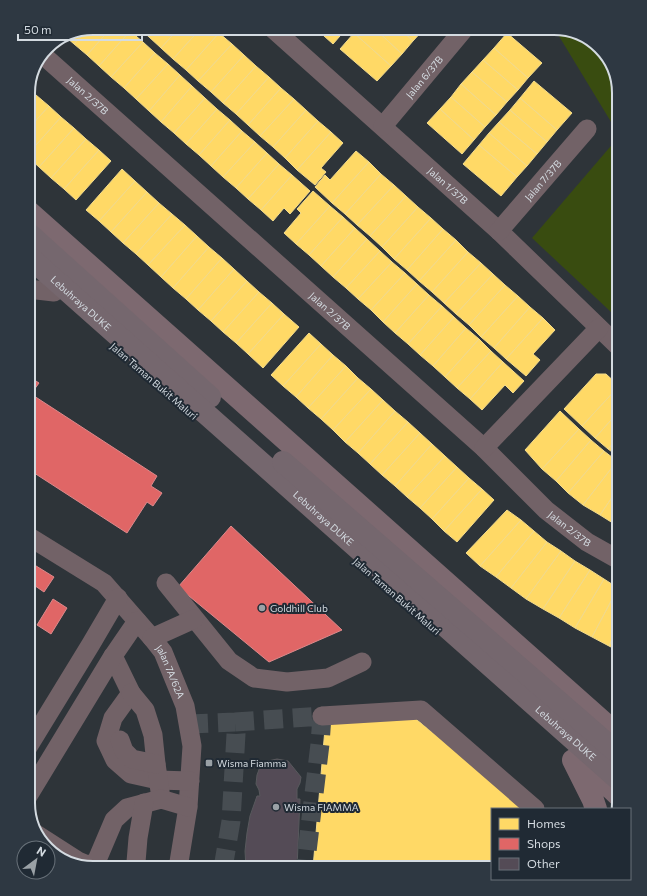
<svg xmlns="http://www.w3.org/2000/svg" width="647" height="896" viewBox="0 0 647 896" font-family="Commissioner,sans-serif">
  <style>
    .green { fill: #394c10 }
    .homes { fill: #ffd966; stroke: #f2da8b }
    .shops { fill: #e06666; stroke: #dc898b }
    .building { fill: #544b56; stroke: #58595d }
    .lines { fill: none; stroke-linecap: round; stroke-linejoin: round }
    .minor-tunnel { stroke: #474d52; stroke-width: 19; stroke-dasharray: 19 10; stroke-linecap: butt }
    .minor { stroke: #726267; stroke-width: 19 }
    .major { stroke: #7d6970; stroke-width: 22 }
    .highway { stroke: #75676e; stroke-width: 22 }
    .poi-dot { fill: #9aa1a6; stroke: #202a34; stroke-width: 1.5 }
    .labels { text-anchor: middle; dominant-baseline: central; stroke-width: 4; stroke-linejoin: round; paint-order: stroke }
    .street-label { font-size: 10px; fill: #d4dbe1; stroke: #202a34 }
    .poi-label { font-size: 10px; fill: #d4dbe1; stroke: #202a34; text-anchor: start }
    .rim { fill: none; stroke: #d4dbe1; stroke-width: 2 }
  </style>
  <rect width="100%" height="100%" fill="#2e3439"/>
  <!-- green -->
  <path class="green" d="M554 28H558L587 37 610 60 619 93V135Z
    M616 140 619 145V302L611 312 532 238Z"/>
  <!-- homes -->
  <path class="homes" d="M93 28H111L87 55 74 44 87 30Z
    M111 28H127L130 31 99 66 87 55Z
    M139 28H157L149 37Z
    M157 28H179L161 48 149 37Z
    M179 28H201L173 59 161 48Z
    M201 28H214L219 33 186 70 173 59Z
    M315 28H347L333 44Z
    M358 28H374L402 54 391 66 354 33Z
    M374 28H399L413 41 402 54Z
    M399 28H423L424 29 413 41Z
    M87 30 74 44 67 38Z
    M130 31 143 42 111 77 99 66Z
    M219 33 232 44 198 81 186 70Z
    M354 33 391 66 377 81 340 49Z
    M507 33 542 63 528 78 494 48Z
    M143 42 155 53 124 88 111 77Z
    M232 44 244 55 211 92 198 81Z
    M494 48 528 78 518 90 483 60Z
    M155 53 168 64 136 99 124 88Z
    M244 55 256 66 223 103 211 92Z
    M483 60 518 90 507 102 472 72Z
    M168 64 180 75 149 111 136 99Z
    M256 66 269 77 236 114 223 103Z
    M472 72 507 102 496 115 461 84Z
    M180 75 192 86 161 122 149 111Z
    M269 77 281 88 248 125 236 114Z
    M534 81 572 113 557 130 520 98Z
    M461 84 496 115 485 127 451 97Z
    M192 86 205 98 174 133 161 122Z
    M28 88 36 95 28 104Z
    M281 88 294 99 260 136 248 125Z
    M36 95 49 106 28 129V104Z
    M451 97 485 127 474 140 440 109Z
    M205 98 217 109 186 144 174 133Z
    M520 98 557 130 547 142 510 110Z
    M294 99 306 110 273 147 260 136Z
    M49 106 61 117 28 154V129Z
    M217 109 230 120 199 155 186 144Z
    M440 109 474 140 462 154 427 123Z
    M306 110 318 121 285 158 273 147Z
    M510 110 547 142 537 154 499 122Z
    M61 117 74 128 39 167 28 157V154Z
    M230 120 242 131 211 166 199 155Z
    M318 121 331 132 297 170 285 158Z
    M499 122 537 154 527 166 489 133Z
    M74 128 86 139 51 178 39 167Z
    M242 131 255 142 223 177 211 166Z
    M331 132 343 143 321 168 326 172 315 185 297 170Z
    M489 133 527 166 517 177 479 145Z
    M86 139 99 150 64 189 51 178Z
    M255 142 267 153 236 188 223 177Z
    M479 145 517 177 501 196 463 164Z
    M99 150 111 161 76 200 64 189Z
    M356 151 369 162 332 203 315 187 325 175 330 180Z
    M267 153 279 164 248 199 236 188Z
    M369 162 381 174 345 214 332 203Z
    M279 164 292 175 261 210 248 199Z
    M122 169 135 181 99 221 86 210Z
    M381 174 394 185 357 225 345 214Z
    M292 175 310 191 290 214 284 208 273 221 261 210Z
    M135 181 147 192 111 232 99 221Z
    M394 185 406 196 370 236 357 225Z
    M313 191 330 206 296 244 284 233 301 213 297 209Z
    M147 192 159 203 123 243 111 232Z
    M406 196 418 207 382 247 370 236Z
    M159 203 172 214 136 254 123 243Z
    M330 206 343 217 309 255 296 244Z
    M418 207 431 218 394 259 382 247Z
    M172 214 185 225 148 265 136 254Z
    M343 217 355 228 321 266 309 255Z
    M431 218 443 229 407 270 394 259Z
    M185 225 197 236 161 277 148 265Z
    M355 228 367 239 333 277 321 266Z
    M443 229 456 240 419 281 407 270Z
    M197 236 209 247 173 288 161 277Z
    M367 239 380 251 346 288 333 277Z
    M456 240 468 252 432 292 419 281Z
    M209 247 222 258 186 299 173 288Z
    M380 251 392 262 358 299 346 288Z
    M468 252 481 263 444 303 432 292Z
    M222 258 234 269 198 310 186 299Z
    M392 262 405 273 371 310 358 299Z
    M481 263 493 274 456 314 444 303Z
    M234 269 247 281 211 321 198 310Z
    M405 273 417 284 383 322 371 310Z
    M493 274 505 285 469 325 456 314Z
    M247 281 259 292 223 332 211 321Z
    M417 284 429 295 395 333 383 322Z
    M505 285 518 296 481 337 469 325Z
    M259 292 272 303 236 343 223 332Z
    M429 295 442 306 408 344 395 333Z
    M518 296 530 307 494 348 481 337Z
    M272 303 284 314 248 354 236 343Z
    M442 306 454 317 420 355 408 344Z
    M530 307 543 318 506 359 494 348Z
    M284 314 299 327 263 368 248 354Z
    M454 317 466 328 433 366 420 355Z
    M543 318 555 330 533 354 540 360 526 376 506 359Z
    M466 328 479 339 445 377 433 366Z
    M309 333 321 344 283 386 271 375Z
    M479 339 491 351 457 388 445 377Z
    M321 344 333 355 296 397 283 386Z
    M491 351 503 362 470 399 457 388Z
    M333 355 346 366 308 408 296 397Z
    M503 362 524 381 513 393 505 385 482 410 470 399Z
    M346 366 358 378 321 419 308 408Z
    M596 374H606L619 386 582 426 564 409Z
    M358 378 371 389 333 430 321 419Z
    M619 386V411L595 438 582 426Z
    M371 389 383 400 345 442 333 430Z
    M383 400 395 411 358 453 345 442Z
    M395 411 408 422 370 464 358 453Z
    M560 411 579 429 542 469 525 450Z
    M619 411V437L608 449 595 438Z
    M408 422 420 433 382 475 370 464Z
    M579 429 591 440 556 481 542 469Z
    M420 433 432 444 395 486 382 475Z
    M619 437V457L608 449Z
    M591 440 604 451 568 493 556 481Z
    M432 444 445 456 407 497 395 486Z
    M604 451 617 461 583 505 568 493Z
    M445 456 457 467 420 508 407 497Z
    M617 461 619 463V487L600 515 583 505Z
    M457 467 469 478 432 519 420 508Z
    M469 478 482 489 444 531 432 519Z
    M619 487V521L616 525 600 515Z
    M482 489 494 500 457 542 444 531Z
    M507 510 521 520 480 566 466 553Z
    M521 520 534 531 496 577 480 566Z
    M534 531 547 542 511 588 496 577Z
    M547 542 561 551 526 599 511 588Z
    M561 551 575 561 543 609 526 599Z
    M575 561 590 570 559 618 543 609Z
    M590 570 604 579 575 628 559 618Z
    M604 579 618 588 592 637 575 628Z
    M618 588 619 625 609 646 592 637Z
    M619 625V651L609 646Z
    M406 711 527 808V809H492V868H313L326 717Z"/>
  <!-- shops -->
  <path class="shops" d="M28 376 39 383 31 394 157 476 151 486 162 493 153 506 147 502 127 533 28 469Z
    M231 526 342 630 269 662 178 587Z
    M28 561 54 577 44 592 28 581Z
    M53 599 67 608 51 634 37 625Z"/>
  <!-- building -->
  <path class="building" d="M277 759 288 761 301 777 300 783 297 789V799H300L297 868H246L245 851 247 833 250 816 257 796H260L259 790 256 784 257 775 260 767 268 761Z"/>
  <g class="lines">
    <!-- minor-tunnel -->
    <path class="minor-tunnel" d="M235 722 322 716 320 744 305 868
      M189 724 235 722 236 734 231 821 223 868"/>
    <!-- minor -->
    <g class="minor">
      <path id="s1" d="M272 28 499 231 619 347"/>
      <path id="s2" d="M44 56 484 448 546 510 587 542 619 560"/>
      <path id="s3" d="M383 126 465 28"/>
      <path id="s4" d="M499 231 587 129"/>
      <path d="M28 289 54 292"/>
      <path d="M484 448 599 328"/>
      <path id="s5" d="M28 536 104 583 152 638 163 652 185 706 192 746 188 807 178 868"/>
      <path d="M166 583 229 661 254 678 287 682 328 678 362 662"/>
      <path d="M152 638 194 619"/>
      <path d="M113 656 131 693 113 718 106 741 115 760 131 774 158 780 190 781"/>
      <path d="M131 693 145 710 153 735 156 764 160 791"/>
      <path d="M322 716 421 710 535 809"/>
      <path d="M120 740 124 751 132 759 156 764"/>
      <path d="M28 747 91 644 118 598"/>
      <path d="M28 796 113 656 137 621"/>
      <path d="M36 834 78 861 90 866 97 860 114 820 127 808 161 799 188 807"/>
      <path d="M134 868 136 862 138 838 144 803"/>
    </g>
    <!-- major -->
    <path class="major" d="M28 211 619 736
      M579 758 619 796
      M573 760 593 800 596 809"/>
    <!-- highway -->
    <g class="highway">
      <path d="M28 233 210 397"/>
      <path id="s6" d="M28 256 619 780"/>
      <path d="M283 462 619 754"/>
    </g>
  </g>
  <!-- markers -->
  <g class="poi-dot">
    <circle cx="262" cy="608" r="4"/>
    <rect x="205" y="759" width="8" height="8" rx="2"/>
    <circle cx="276" cy="807" r="4"/>
  </g>
  <g class="labels">
    <!-- street labels -->
    <g class="street-label">
      <text stroke="none"><textPath href="#s3" startOffset="64">Jalan 6/37B</textPath></text>
      <text stroke="none"><textPath href="#s2" startOffset="59">Jalan 2/37B</textPath></text>
      <text stroke="none"><textPath href="#s4" startOffset="67">Jalan 7/37B</textPath></text>
      <text stroke="none"><textPath href="#s1" startOffset="236">Jalan 1/37B</textPath></text>
      <text stroke="none"><textPath href="#s6" startOffset="71">Lebuhraya DUKE</textPath></text>
      <text stroke="none"><textPath href="#s2" startOffset="383">Jalan 2/37B</textPath></text>
      <text transform="translate(154 381) rotate(41)">Jalan Taman Bukit Maluri</text>
      <text stroke="none"><textPath href="#s6" startOffset="395">Lebuhraya DUKE</textPath></text>
      <text stroke="none"><textPath href="#s2" startOffset="707">Jalan 2/37B</textPath></text>
      <text transform="translate(397 596) rotate(41)">Jalan Taman Bukit Maluri</text>
      <text stroke="none"><textPath href="#s5" startOffset="201">Jalan 7A/62A</textPath></text>
      <text stroke="none"><textPath href="#s6" startOffset="719">Lebuhraya DUKE</textPath></text>
    </g>
    <!-- poi labels -->
    <g class="poi-label">
      <text x="270" y="608">Goldhill Club</text>
      <text x="217" y="763">Wisma Fiamma</text>
      <text x="284" y="807">Wisma FIAMMA</text>
    </g>
  </g>
  <!-- crop -->
  <path d="M0 0H647V896H0ZM93 35H554A58 58 0 0 1 612 93V803A58 58 0 0 1 554 861H93A58 58 0 0 1 35 803V93A58 58 0 0 1 93 35Z" fill="#2e3842" fill-rule="evenodd"/>
  <path class="rim" d="M93 35H554A58 58 0 0 1 612 93V803A58 58 0 0 1 554 861H93A58 58 0 0 1 35 803V93A58 58 0 0 1 93 35Z"/>
  <!-- legend -->
  <rect x="491" y="808" width="140" height="72" fill="#202a34" stroke="#687179"/>
  <rect x="499" y="818" width="20" height="12" fill="#ffd966" stroke="#687179"/>
  <text x="527" y="828" font-size="12" fill="#d4dbe1">Homes</text>
  <rect x="499" y="838" width="20" height="12" fill="#e06666" stroke="#687179"/>
  <text x="527" y="848" font-size="12" fill="#d4dbe1">Shops</text>
  <rect x="499" y="858" width="20" height="12" fill="#544b56" stroke="#687179"/>
  <text x="527" y="868" font-size="12" fill="#d4dbe1">Other</text>
  <!-- north arrow -->
  <g transform="translate(36 860) rotate(32)"><circle r="19" fill="#202a34" stroke="#687179"/>
  <path d="M0-3L7 15L0 10L-7 15Z" fill="#9aa1a6"/>
  <text y="-6" font-size="11" font-weight="bold" text-anchor="middle" fill="#d4dbe1">N</text>
  </g>
  <!-- scale -->
  <path d="M18 34v6h124v-6" fill="none" stroke="#d4dbe1" stroke-width="2"/>
  <text x="24" y="34" font-size="12" fill="#d4dbe1" stroke="#202a34" stroke-width="3" paint-order="stroke">50 m</text>
</svg>
